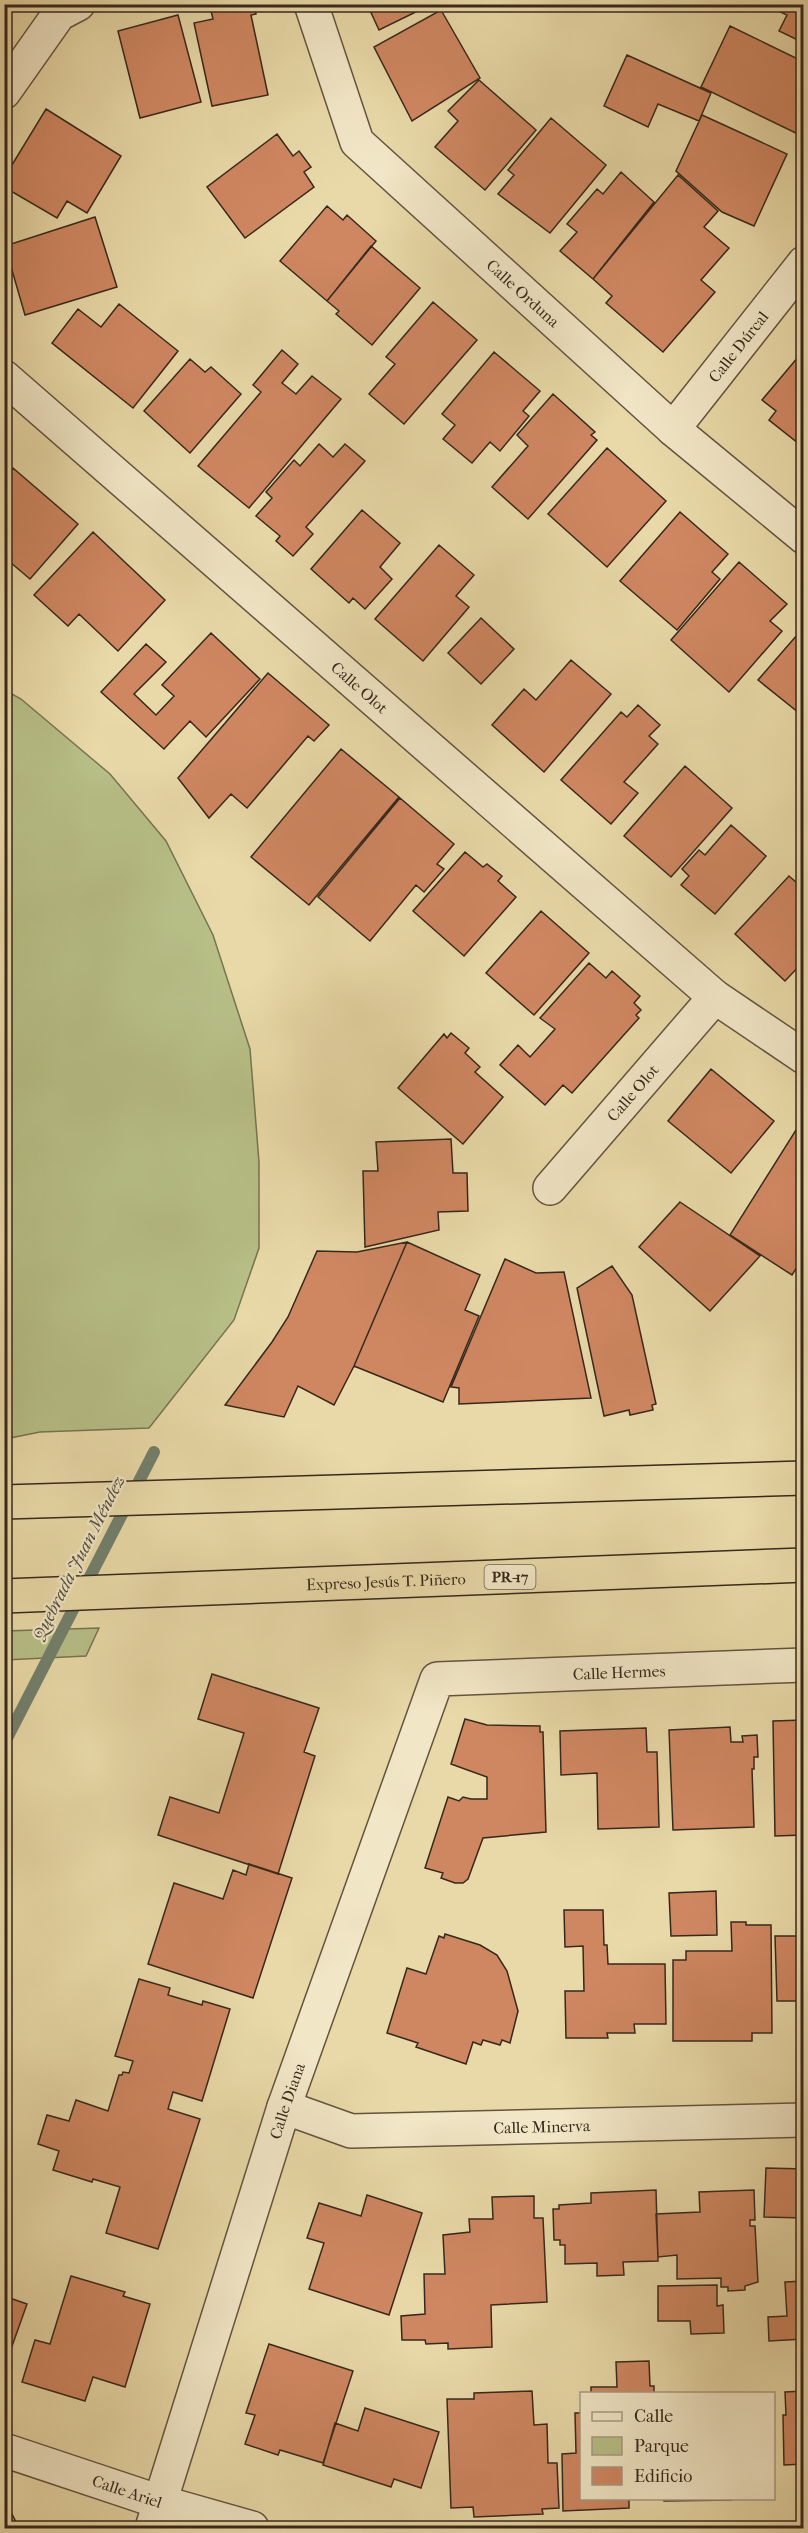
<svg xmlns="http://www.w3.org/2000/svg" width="808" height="2533" viewBox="0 0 808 2533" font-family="'IM FELL French Canon',serif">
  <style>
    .green { fill: #b7bf87; stroke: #777452; stroke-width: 1.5 }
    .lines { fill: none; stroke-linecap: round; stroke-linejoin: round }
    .stream { stroke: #72806d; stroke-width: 12 }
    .building { fill: #cf8762; stroke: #37281c; stroke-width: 1.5 }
    .street-casing { stroke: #64543f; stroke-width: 36 }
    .highway-casing { stroke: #37281c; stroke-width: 36 }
    .street { stroke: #f1e6c6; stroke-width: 33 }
    .highway { stroke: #e9d9a8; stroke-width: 33 }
    .labels { text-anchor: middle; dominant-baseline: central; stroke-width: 4.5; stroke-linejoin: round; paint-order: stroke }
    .shield { fill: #f1e6c6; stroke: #6f614f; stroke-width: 1.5 }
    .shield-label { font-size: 15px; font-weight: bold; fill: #37281c }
    .street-label { font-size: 16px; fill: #37281c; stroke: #f1e6c6 }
    .water-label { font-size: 18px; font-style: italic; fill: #504d3e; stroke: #f1e6c6 }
  </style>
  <rect width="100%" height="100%" fill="#e9d9a8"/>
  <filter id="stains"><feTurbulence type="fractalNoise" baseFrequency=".00333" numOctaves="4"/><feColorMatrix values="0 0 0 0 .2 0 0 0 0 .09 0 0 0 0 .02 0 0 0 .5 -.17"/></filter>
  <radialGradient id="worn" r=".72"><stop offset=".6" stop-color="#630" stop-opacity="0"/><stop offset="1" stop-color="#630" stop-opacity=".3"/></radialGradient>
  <!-- green -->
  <path class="green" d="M5 690 21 699 110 774 166 841 213 935 250 1049 259 1162V1248L234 1320 149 1428 40 1432 5 1439Z
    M99 1628 86 1656 5 1660V1631Z"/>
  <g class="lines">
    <!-- stream -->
    <path class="stream" d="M4 1744 154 1452"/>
  </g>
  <!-- building -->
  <path class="building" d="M215 4H254L256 14 251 15 268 95 212 106 194 23 213 19 210 7Z
    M367 4H432L379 30Z
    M804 4V43L779 31 787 15 766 5Z
    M441 10 480 78 412 121 374 47Z
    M178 15 201 102 140 118 118 31Z
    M730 26 804 62 802 136 701 87Z
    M627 55 711 93 699 121 658 104 648 127 604 106Z
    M479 80 536 130 485 190 435 147 458 121 448 111Z
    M46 109 121 156 87 213 67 201 57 218 4 187V178Z
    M702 115 787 154 754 226 722 212 676 171Z
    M551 118 606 165 550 233 498 194 514 175 508 170Z
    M277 134 293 156 299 151 311 167 304 172 314 187 245 238 207 187Z
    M621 172 654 202 593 279 560 251 577 232 567 224 597 189 603 194Z
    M678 175 718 211 704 227 729 248 701 280 715 292 663 352 606 303 612 296 593 279Z
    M327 206 343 220 347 215 376 241 327 301 280 261Z
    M95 217 117 287 25 315 5 246Z
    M371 246 420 288 372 345 336 314 339 311 327 301Z
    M433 302 477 340 404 424 369 394 395 364 386 357Z
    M119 304 178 351 133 408 52 343 78 309 101 327Z
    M282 350 298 364 282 383 296 394 312 376 341 399 249 508 198 466 261 392 253 385Z
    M804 350V446L803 447 769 420 776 411 762 400Z
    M494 352 540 391 523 411 529 416 500 451 490 442 472 463 443 439 455 425 442 414Z
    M190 359 205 372 211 367 241 394 190 453 144 411Z
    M553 394 595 432 591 435 597 440 528 519 492 487 528 446 517 435Z
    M319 444 333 457 345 444 365 461 306 527 313 534 293 556 276 541 280 536 256 516 272 498 266 492 294 460 300 466Z
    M607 448 666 501 607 567 548 514Z
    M13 468 78 524 30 579 4 557V479Z
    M362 510 400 543 380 567 392 579 365 609 353 598 349 603 311 569Z
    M680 512 728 554 712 572 720 579 677 630 620 581Z
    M93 532 165 600 118 651 79 614 68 626 34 595Z
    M439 545 474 575 456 596 469 607 423 661 375 619Z
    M739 562 787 604 770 621 782 631 729 692 671 640Z
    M481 618 514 649 481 684 448 653Z
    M804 627V717L758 680Z
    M211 633 260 679 206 737 190 721 164 749 101 692 146 644 166 662 134 694 156 715 174 696 162 685Z
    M571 660 611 694 544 772 492 725 524 689 536 700Z
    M268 673 329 725 314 741 308 736 247 808 231 794 209 818 178 778Z
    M638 705 660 725 649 736 658 744 624 782 638 793 611 824 561 780 621 712 627 717Z
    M341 749 399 797 309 905 251 857Z
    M685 766 732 808 671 877 624 836Z
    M400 798 454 844 437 864 444 869 424 892 416 885 370 941 318 897Z
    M731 825 766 856 715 914 681 885 689 876 682 869 699 850 705 855Z
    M465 852 483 867 487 864 502 876 498 881 516 897 464 956 413 911Z
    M789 876 804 889V961L785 981 735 934Z
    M541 911 589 953 534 1015 486 973Z
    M589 963 606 978 612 971 640 996 634 1003 641 1010 636 1015 639 1018 572 1093 563 1085 545 1105 500 1065 518 1045 530 1057 555 1029 540 1018Z
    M451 1033 469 1048 465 1053 480 1067 475 1072 503 1097 463 1144 398 1088 444 1034 447 1038Z
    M711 1069 774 1121 731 1173 668 1121Z
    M801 1122 804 1124V1256L792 1275 730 1235Z
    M451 1139 453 1173H467L468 1211 438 1212 439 1230 365 1247 363 1171H378L376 1142Z
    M680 1202 760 1256 710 1311 639 1247Z
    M407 1242 354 1366 334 1405 298 1386 284 1417 225 1405 272 1342 288 1317 317 1251 357 1252Z
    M407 1242 480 1275 465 1310 479 1316 443 1402 354 1366Z
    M505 1259 536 1273 564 1272 591 1398 459 1404V1388L451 1387Z
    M612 1266 632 1295 656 1404 652 1405 653 1410 630 1415 629 1410 604 1416 577 1288Z
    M212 1674 319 1708 304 1752 315 1756 278 1874 158 1835 170 1797 219 1813 244 1733 198 1719Z
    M465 1719 487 1725 540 1726V1732H543L546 1832 483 1838 468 1879 463 1883H455L441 1878 443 1873 425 1868 448 1797 459 1801 463 1797 471 1799H487V1777L451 1764Z
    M804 1720V1835L775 1836 773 1721Z
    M730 1727 731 1742H743L742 1736 757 1735 758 1757H754V1769H752L754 1827 673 1830 669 1730Z
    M646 1728 647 1752H657L659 1827 598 1829 597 1773 561 1775 560 1731Z
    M249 1864 292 1878 253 1998 148 1964 174 1883 223 1899 233 1870 246 1875Z
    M716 1891 717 1935 671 1936 669 1893Z
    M564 1910H603L604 1945H607L608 1964H665L666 2024H634L635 2033H607L608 2038H566L565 1991H584L583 1946 565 1947Z
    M731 1922H746V1925H771L772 2033H752V2041H673V1960H686V1951H732Z
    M445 1934 480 1945 497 1955 507 1971 518 2011 510 2043 502 2040 500 2045 483 2040 481 2045 473 2042 466 2064 416 2047 418 2043 387 2033 407 1968 426 1974 439 1936 444 1938Z
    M775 1936H804V2001H777Z
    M139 1979 170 1988 168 1995 202 2005 203 2001 230 2009 202 2101 173 2092 168 2109 200 2119 158 2249 106 2233 120 2187 93 2179 92 2182 53 2170 59 2151 38 2144 47 2115 69 2121 76 2100 108 2111 119 2075H122L123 2072 129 2073 133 2061 115 2056Z
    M766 2168 804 2169V2218L764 2217Z
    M656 2190 658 2261 623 2262 624 2275 597 2276V2263L565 2264V2245H560V2240H554L553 2209H559V2205L591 2203V2193Z
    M754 2190 755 2220H750V2226H755L758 2282 745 2286V2290L728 2291V2287H721V2278L677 2279V2255L658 2257 656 2214 700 2212 699 2192Z
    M367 2195 422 2213 389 2315 309 2289 324 2243 307 2238 319 2203 361 2216Z
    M534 2196V2218H543L547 2302 491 2305 492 2347 448 2349V2343L426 2344 425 2340H402L401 2316 425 2314 424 2274H445L443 2235 470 2232 469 2219H493L492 2197Z
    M71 2276 125 2292 123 2296 150 2304 125 2387 93 2377 85 2401 22 2382 35 2340 50 2344Z
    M804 2281V2339L769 2341 768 2317 787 2316 785 2282Z
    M717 2285V2306L723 2305 724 2333 691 2334 690 2321H658V2286Z
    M4 2296 27 2304 11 2349 4 2347Z
    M269 2344 353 2371 323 2463 280 2450 278 2455 245 2444 255 2415 246 2413Z
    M649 2361 650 2386H654V2394H591V2387H617L616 2362Z
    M532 2391 534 2425 547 2424 548 2463H557L559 2508 542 2509 543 2514 474 2517 473 2507 451 2508 447 2399H474V2393Z
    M804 2391V2464L784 2465 783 2415H786L785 2392Z
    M365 2408 439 2432 421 2488 394 2479 391 2487 323 2465 335 2423 358 2431Z
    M575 2413H582V2498H629V2508L563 2511 562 2454 576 2453Z
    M664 2498H731V2500L664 2501Z
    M11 2512 19 2528H4V2515Z"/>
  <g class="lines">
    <!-- street casing -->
    <g class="street-casing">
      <g id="street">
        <path id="s1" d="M311 4 357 142 673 429 804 537"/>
        <path d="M4 92 59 14 78 4"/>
        <path id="s2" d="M4 377 715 997 804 1057"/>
        <path id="s3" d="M673 429 804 263"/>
        <path id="s4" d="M550 1188 715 997"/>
        <path id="s5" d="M284 2107 351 2131 804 2120"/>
        <path id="s6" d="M4 2450 160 2502 252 2528"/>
        <path id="s7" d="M152 2528 284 2107 437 1679 804 1665"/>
      </g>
    </g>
    <!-- highway casing -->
    <g class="highway-casing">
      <g id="highway">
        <path d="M4 1502 804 1478"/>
        <path id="s8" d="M4 1596 804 1565"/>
      </g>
    </g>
    <!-- street -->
    <use href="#street" class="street"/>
    <!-- highway -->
    <use href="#highway" class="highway"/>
  </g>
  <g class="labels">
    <!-- shield labels -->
    <rect class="shield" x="484.5" y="1565" width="51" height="24" rx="4.5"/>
    <g class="shield-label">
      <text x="510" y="1577">PR-17</text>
    </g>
    <!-- street labels -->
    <g class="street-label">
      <text stroke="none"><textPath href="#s1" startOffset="370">Calle Orduna</textPath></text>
      <text stroke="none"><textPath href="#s3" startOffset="105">Calle Dúrcal</textPath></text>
      <text stroke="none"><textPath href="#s2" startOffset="472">Calle Olot</textPath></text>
      <text stroke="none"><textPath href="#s4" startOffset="126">Calle Olot</textPath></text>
      <text stroke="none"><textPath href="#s8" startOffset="382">Expreso Jesús T. Piñero</textPath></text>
      <text stroke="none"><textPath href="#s7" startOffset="1078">Calle Hermes</textPath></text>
      <text stroke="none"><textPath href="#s7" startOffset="448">Calle Diana</textPath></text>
      <text stroke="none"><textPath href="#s5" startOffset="262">Calle Minerva</textPath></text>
      <text stroke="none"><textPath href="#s6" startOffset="130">Calle Ariel</textPath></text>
    </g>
    <!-- water labels -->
    <g class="water-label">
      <text transform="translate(79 1558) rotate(-63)">Quebrada Juan Méndez</text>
    </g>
  </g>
  <!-- margin -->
  <rect width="808" height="2533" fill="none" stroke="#e9d9a8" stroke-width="24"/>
  <rect x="6" y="6" width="796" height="2521" fill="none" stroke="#37281c" stroke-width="3"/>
  <rect x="12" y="12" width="784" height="2509" fill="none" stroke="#37281c" stroke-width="1.5"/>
  <!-- legend -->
  <rect x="580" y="2392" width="195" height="108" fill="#f1e6c6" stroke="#a79a82" stroke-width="1.5"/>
  <rect x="592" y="2412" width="30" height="9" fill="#f1e6c6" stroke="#a79a82" stroke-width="1.5"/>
  <text x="634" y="2422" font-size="18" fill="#37281c">Calle</text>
  <rect x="592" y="2437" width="30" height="18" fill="#b7bf87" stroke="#a79a82" stroke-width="1.5"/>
  <text x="634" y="2452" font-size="18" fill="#37281c">Parque</text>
  <rect x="592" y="2467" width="30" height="18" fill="#cf8762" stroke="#a79a82" stroke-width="1.5"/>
  <text x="634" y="2482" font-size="18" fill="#37281c">Edificio</text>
  <rect width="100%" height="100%" filter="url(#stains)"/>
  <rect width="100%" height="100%" fill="url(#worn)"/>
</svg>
